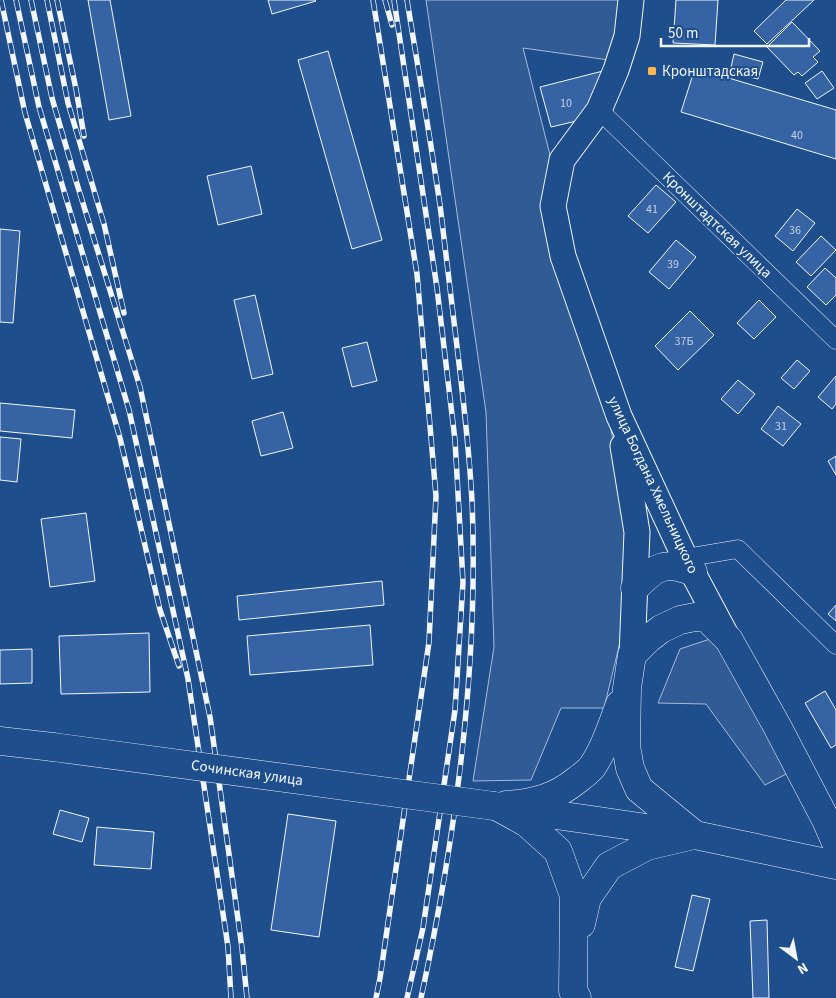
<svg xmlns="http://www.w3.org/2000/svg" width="836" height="998" viewBox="0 0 836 998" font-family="'Source Sans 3',sans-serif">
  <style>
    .green { fill: #305b95; stroke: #a8bbd7 }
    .building { fill: #3563a3; stroke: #f2f6ff }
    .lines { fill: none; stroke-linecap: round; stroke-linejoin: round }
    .minor-casing { stroke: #f2f6ff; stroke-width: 19 }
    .secondary-casing { stroke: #f2f6ff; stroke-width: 27 }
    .primary-casing { stroke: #f2f6ff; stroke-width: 29 }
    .trunk-casing { stroke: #f2f6ff; stroke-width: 29 }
    .minor { stroke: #1f4e8c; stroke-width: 18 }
    .secondary { stroke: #1f4e8c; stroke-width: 25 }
    .primary { stroke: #1f4e8c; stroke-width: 28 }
    .trunk { stroke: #1f4e8c; stroke-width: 28 }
    .rail-casing { stroke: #f2f6ff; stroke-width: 5.5 }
    .rail { stroke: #1f4e8c; stroke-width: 4; stroke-dasharray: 11; stroke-linecap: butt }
    .trunk-bridge-casing { stroke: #f2f6ff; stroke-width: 29; stroke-linecap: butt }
    .trunk-bridge { stroke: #1f4e8c; stroke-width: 28 }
    .poi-dot { fill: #ffb74d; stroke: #1f4e8c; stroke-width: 2 }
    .labels { text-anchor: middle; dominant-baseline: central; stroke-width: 4; stroke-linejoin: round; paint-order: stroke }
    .number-label { font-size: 12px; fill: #c3d1e8 }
    .poi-label { font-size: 15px; fill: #f2f6ff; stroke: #1f4e8c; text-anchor: start }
    .street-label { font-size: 15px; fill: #f2f6ff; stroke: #1f4e8c }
  </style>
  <rect width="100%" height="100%" fill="#1f4e8c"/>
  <!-- green -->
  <path class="green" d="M426 0H622L609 60 523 48 550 155 544 221 609 419 630 535 622 634 604 708H561L531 780 473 781 494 647 486 412Z
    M716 637 794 770 765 785 706 704 658 703 680 649Z"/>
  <!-- building -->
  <path class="building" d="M88 0H110L131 116 109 120Z
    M268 0H315L316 1 272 14Z
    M676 0H718L715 45 673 43Z
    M786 0H814L767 44 754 31Z
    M792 22 820 51 813 57 818 62 802 76 798 72 794 75 767 47Z
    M328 51 382 240 352 249 298 60Z
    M734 54 763 62 758 79 730 72Z
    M695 68 836 110V159L681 112Z
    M603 71 581 120 551 127 540 87Z
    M822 71 834 88 817 99 805 83Z
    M251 166 262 214 218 225 207 176Z
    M656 185 676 202 648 233 628 216Z
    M797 209 815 223 793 251 775 236Z
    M0 229 20 231 13 323 0 322Z
    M821 236 836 250 811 276 796 262Z
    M676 240 696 257 669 289 649 272Z
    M825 268 836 278V295L826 305 807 287Z
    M255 295 273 374 252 379 234 300Z
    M759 300 776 317 754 339 737 323Z
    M690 311 714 335 678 370 655 346Z
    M367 342 377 381 352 387 342 348Z
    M797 360 810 371 794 389 781 378Z
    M836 376V404L832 409 818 397Z
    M738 380 755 394 738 414 721 399Z
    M0 403 75 410 72 438 0 431Z
    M778 406 801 424 783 446 761 429Z
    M283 412 293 448 261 456 252 421Z
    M0 437 21 439 17 482 0 480Z
    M836 456V475L828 461Z
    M86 513 95 581 50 587 41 519Z
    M382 581 384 605 239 620 237 596Z
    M836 605V621L828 614Z
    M370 625 373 665 250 675 247 636Z
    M149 633 150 692 61 694 59 636Z
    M32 649V683L0 684V650Z
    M825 691 836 710V745L831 748 805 703Z
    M60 810 89 818 82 842 53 834Z
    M288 814 336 821 319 937 271 930Z
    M97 827 154 832 151 869 94 865Z
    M692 895 710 899 693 971 675 967Z
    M767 920 769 998H753L750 921Z"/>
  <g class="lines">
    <!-- minor casing -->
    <g class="minor-casing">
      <path id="minor" d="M599 110 836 340
        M685 558 738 549 836 645"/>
    </g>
    <!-- secondary casing -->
    <g class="secondary-casing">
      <path id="secondary" d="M631 0 627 36 616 70 599 110 562 160 553 206 563 256 619 416 685 558 726 635
        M623 446 637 532 632 655"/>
    </g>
    <!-- primary casing -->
    <g class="primary-casing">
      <path id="primary" d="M635 588C655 567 665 560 693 572
        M506 805C534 803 555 798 577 780 582 776 588 772 592 767 605 748 612 725 620 704
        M498 807 527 823 558 851 574 896 573 991 577 998
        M695 835 639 789 630 768 626 746 627 688 632 655 648 639 661 629 680 620 695 617 707 618 729 640 777 726 826 820 836 843
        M581 924 587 898 609 866 647 846 694 835"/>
    </g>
    <!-- trunk casing -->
    <g class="trunk-casing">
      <path id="trunk" d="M0 741 53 747
        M494 806 695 835 836 865"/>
    </g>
    <!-- minor -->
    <use href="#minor" class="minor"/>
    <!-- secondary -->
    <use href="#secondary" class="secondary"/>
    <!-- primary -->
    <use href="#primary" class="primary"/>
    <!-- trunk -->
    <use href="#trunk" class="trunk"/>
    <!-- rail casing -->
    <g class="rail-casing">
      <path id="rail" d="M1 0 25 113 120 438 160 610 179 666
        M16 0 39 107 129 410 188 679 228 947 231 998
        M31 0 52 98 77 184 140 387 210 717 242 948 247 998
        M47 0 68 103 104 224 124 313
        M57 0 76 89 84 136
        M373 0 417 274 436 496 429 642 380 978 376 998
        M385 0 392 25
        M394 0 437 288 455 440 463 582 455 710 423 928 407 998
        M407 0C418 68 430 136 440 205 445 247 450 288 455 330 462 387 469 444 472 501 479 667 456 836 421 998"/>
    </g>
    <!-- rail -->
    <use href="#rail" class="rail"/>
    <!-- trunk-bridge casing -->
    <g class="trunk-bridge-casing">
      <path id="trunk-bridge" d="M53 747 494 806"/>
    </g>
    <!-- trunk-bridge -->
    <use href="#trunk-bridge" class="trunk-bridge"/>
  </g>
  <!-- markers -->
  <rect class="poi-dot" x="647" y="66" width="10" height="10" rx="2.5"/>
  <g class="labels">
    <!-- number labels -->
    <g class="number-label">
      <text x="566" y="103">10</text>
      <text x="797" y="135">40</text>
      <text x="652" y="209">41</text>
      <text x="795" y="230">36</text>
      <text x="673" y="264">39</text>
      <text x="684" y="341">37Б</text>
      <text x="781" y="426">31</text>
    </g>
    <!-- poi labels -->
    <g class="poi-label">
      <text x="662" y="71">Кронштадская</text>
    </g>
    <!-- street labels -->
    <g class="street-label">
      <text transform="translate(717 225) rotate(44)">Кронштадтская улица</text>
      <text transform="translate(653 485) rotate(65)">улица Богдана Хмельницкого</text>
      <text transform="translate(247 773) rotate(8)">Сочинская улица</text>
    </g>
  </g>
  <!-- north arrow -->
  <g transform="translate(796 958) rotate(148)" stroke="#1f4e8c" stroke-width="4" paint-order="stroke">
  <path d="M0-4L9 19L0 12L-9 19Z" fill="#f2f6ff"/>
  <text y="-8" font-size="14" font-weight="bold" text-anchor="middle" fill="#f2f6ff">N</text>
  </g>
  <!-- scale -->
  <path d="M661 38v8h148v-8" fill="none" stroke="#f2f6ff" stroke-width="2.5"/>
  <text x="668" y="38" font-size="15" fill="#f2f6ff" stroke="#1f4e8c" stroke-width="4" paint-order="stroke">50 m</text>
</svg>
